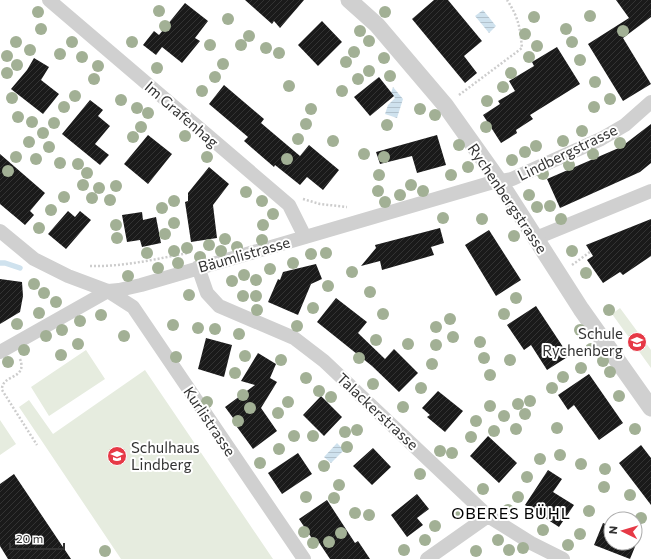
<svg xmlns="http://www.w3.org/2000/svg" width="651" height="559" viewBox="0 0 651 559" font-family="Commissioner,sans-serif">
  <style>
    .pitch { fill: #e6ecdf }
    .water { fill: url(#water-rules) }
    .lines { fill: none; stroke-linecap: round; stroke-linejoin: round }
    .stream { stroke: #cfe2ee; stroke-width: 5.5 }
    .building { fill: url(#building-hatch) }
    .path { stroke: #cdcdcd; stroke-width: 2.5; stroke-dasharray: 2 2; stroke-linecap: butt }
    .minor { stroke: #d0d0d0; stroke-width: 14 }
    .tertiary { stroke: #d0d0d0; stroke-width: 17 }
    .tree { fill: #a2b095 }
    .labels { text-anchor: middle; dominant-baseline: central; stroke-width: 4; stroke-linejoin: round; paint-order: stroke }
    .street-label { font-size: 15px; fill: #333; stroke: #fff }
    .poi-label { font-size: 15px; fill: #333; stroke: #fff; text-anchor: end }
    .neighbourhood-label { font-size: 16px; letter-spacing: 1px; fill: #000; stroke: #fff }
  </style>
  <defs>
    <pattern id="water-rules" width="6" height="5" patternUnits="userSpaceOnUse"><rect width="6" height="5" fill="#cfe2ee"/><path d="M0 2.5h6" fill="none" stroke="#b2c2cd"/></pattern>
    <pattern id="building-hatch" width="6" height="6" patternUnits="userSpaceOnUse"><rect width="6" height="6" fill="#1a1a1a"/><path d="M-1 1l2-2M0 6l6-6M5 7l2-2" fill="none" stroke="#333"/></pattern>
  </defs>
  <rect width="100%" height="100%" fill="#fff"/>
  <!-- pitch -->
  <path class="pitch" d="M620 308 651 350V368L612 314Z
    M86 350 105 379 49 416 31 387Z
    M145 370 273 559H121L19 407 29 400 53 434Z
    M0 420 16 444 0 455Z"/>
  <!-- water -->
  <path class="water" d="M483 10 496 26 489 33 475 16Z
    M393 87 403 99 397 118 385 114 388 105 395 98 391 93Z
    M337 443 344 450 331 463 324 457Z"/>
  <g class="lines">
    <!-- stream -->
    <path class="stream" d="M0 263H5L20 268"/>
  </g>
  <!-- building -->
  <path class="building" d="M245 0H304L280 28 274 21 272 24Z
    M434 0H448L482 41 464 56 477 73 465 83 412 19Z
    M616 0H651V17L623 38 651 84 623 101 588 44 629 18Z
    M185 3 208 21 195 38 200 41 182 63 162 47 156 55 143 45 154 31 159 35Z
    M322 21 342 42 318 66 298 45Z
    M557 47 580 84 530 115 533 119 516 130 517 133 501 143 483 115 500 104 498 101 515 91 509 81 534 66 532 62Z
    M34 58 49 67 41 80 59 94 43 114 11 89 27 70Z
    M379 77 394 96 370 116 354 97Z
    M224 85 264 119 261 123 300 156 309 145 339 170 323 190 307 177 300 185 275 165 274 167 244 141 248 137 209 104Z
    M90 100 103 110 98 116 110 126 95 144 109 155 100 165 62 134Z
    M651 124V163L640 172 560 208 547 179 621 147Z
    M148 135 172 154 148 184 124 164Z
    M437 135 446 165 417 173 412 156 380 164 376 152Z
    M0 154 45 193 30 211 34 215 25 225 0 204Z
    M209 167 229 184 213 205 217 238 191 242 185 202 188 201V193Z
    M68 211 75 217 80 211 91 220 66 249 48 234Z
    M142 212 143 220 156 217 161 243 142 247 140 240 127 242 122 215Z
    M651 219V256L623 275 620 272 603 283 587 260 593 256 586 245Z
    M440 228 444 243 431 247 434 255 382 270 380 261 361 266 376 248 375 245Z
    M489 230 521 280 496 296 465 245Z
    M316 264 322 279 311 284 298 315 268 302 278 279 280 280 283 272Z
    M0 279 22 282 23 296 20 312 0 324Z
    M336 298 367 322 358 333 385 359 394 349 418 373 399 392 372 366 317 322Z
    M536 306 569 356 547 370 531 345 524 350 507 325Z
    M206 338 232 345 224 377 198 369Z
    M258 353 276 364 270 378 277 382 261 408 277 431 253 449 237 427 239 426 225 407 255 385 241 381Z
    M589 374 623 423 599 440 574 405 568 410 558 395Z
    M438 391 463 411 445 432 427 417 430 415 422 408Z
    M321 396 342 417 324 436 303 415Z
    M488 436 517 463 499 483 470 456Z
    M641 445 651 458V505L619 463Z
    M373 448 391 467 372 485 353 466Z
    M298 453 312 474 282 494 268 473Z
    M548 470 562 479 553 492 574 505 559 527 525 505Z
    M14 474 71 559H8L0 546V484Z
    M417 494 429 509 417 518 423 525 407 537 391 515Z
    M327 500 355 543 358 541 370 559H330L316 538 313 540 299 519Z
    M603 523 611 526V543H635V535L639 537 630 559 594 545Z"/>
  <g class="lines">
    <!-- path -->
    <path class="path" d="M459 95 522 48C520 28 519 18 507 0
      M303 199 320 204 347 207
      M572 265 590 252
      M90 266C123 267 156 259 188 253
      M20 359C28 380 1 374 2 390L37 445"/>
    <!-- minor -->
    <path class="minor" d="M49 0 289 205 305 237
      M0 231 34 259 68 276 108 291 133 307 304 559
      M536 238 651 191
      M198 267 207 293 219 306 294 338 324 361 488 516 531 543 563 559
      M0 352 108 291 119 290 141 285 490 183 512 179 601 139 625 125 651 102
      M427 559 488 516"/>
    <!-- tertiary -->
    <path class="tertiary" d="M349 0 377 25 445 105 499 181 581 309 651 408"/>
  </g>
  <!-- trees -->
  <g class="tree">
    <circle cx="159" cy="11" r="6"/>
    <circle cx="38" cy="12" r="6"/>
    <circle cx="385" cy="12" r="6"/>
    <circle cx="590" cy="16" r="6"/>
    <circle cx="534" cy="17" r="6"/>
    <circle cx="228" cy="19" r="6"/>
    <circle cx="165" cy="26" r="6"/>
    <circle cx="41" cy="29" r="6"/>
    <circle cx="566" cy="29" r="6"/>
    <circle cx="360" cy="31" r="6"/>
    <circle cx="623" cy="31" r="6"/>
    <circle cx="525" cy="34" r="6"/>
    <circle cx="249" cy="36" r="6"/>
    <circle cx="369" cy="41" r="6"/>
    <circle cx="16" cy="42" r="6"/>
    <circle cx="72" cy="42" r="6"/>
    <circle cx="132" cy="42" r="6"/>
    <circle cx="572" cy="42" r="6"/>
    <circle cx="210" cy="45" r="6"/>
    <circle cx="241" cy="45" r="6"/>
    <circle cx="537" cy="46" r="6"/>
    <circle cx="266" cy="48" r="6"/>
    <circle cx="30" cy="50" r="6"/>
    <circle cx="354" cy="52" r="6"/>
    <circle cx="279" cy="53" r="6"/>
    <circle cx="60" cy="54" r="6"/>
    <circle cx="7" cy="56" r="6"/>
    <circle cx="82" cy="57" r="6"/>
    <circle cx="529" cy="57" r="6"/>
    <circle cx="384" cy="58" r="6"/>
    <circle cx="580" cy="60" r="6"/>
    <circle cx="346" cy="62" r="6"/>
    <circle cx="223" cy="64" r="6"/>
    <circle cx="17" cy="65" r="6"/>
    <circle cx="98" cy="66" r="6"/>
    <circle cx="157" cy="68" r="6"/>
    <circle cx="369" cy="71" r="6"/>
    <circle cx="7" cy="73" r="6"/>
    <circle cx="511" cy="73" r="6"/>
    <circle cx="390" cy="76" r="6"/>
    <circle cx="215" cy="77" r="6"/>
    <circle cx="94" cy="79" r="6"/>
    <circle cx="358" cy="79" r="6"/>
    <circle cx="595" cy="82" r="6"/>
    <circle cx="289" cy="86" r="6"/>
    <circle cx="503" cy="87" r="6"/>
    <circle cx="202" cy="91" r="6"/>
    <circle cx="342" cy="91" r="6"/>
    <circle cx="75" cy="96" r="6"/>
    <circle cx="12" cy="98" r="6"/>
    <circle cx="610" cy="99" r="6"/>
    <circle cx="121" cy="100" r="6"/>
    <circle cx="487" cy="101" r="6"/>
    <circle cx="64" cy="107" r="6"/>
    <circle cx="594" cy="107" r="6"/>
    <circle cx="137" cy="108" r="6"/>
    <circle cx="311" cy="109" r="6"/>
    <circle cx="420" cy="109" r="6"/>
    <circle cx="148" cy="113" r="6"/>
    <circle cx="435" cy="115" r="6"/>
    <circle cx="18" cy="117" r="6"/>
    <circle cx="32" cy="122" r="6"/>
    <circle cx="54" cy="123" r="6"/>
    <circle cx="306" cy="124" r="6"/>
    <circle cx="387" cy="125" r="6"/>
    <circle cx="141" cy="127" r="6"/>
    <circle cx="486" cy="127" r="6"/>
    <circle cx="582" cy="131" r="6"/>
    <circle cx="43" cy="133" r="6"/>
    <circle cx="185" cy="136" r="6"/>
    <circle cx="133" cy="137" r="6"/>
    <circle cx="298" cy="139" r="6"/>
    <circle cx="333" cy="141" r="6"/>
    <circle cx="563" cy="141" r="6"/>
    <circle cx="29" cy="142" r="6"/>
    <circle cx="620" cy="143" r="6"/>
    <circle cx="459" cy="145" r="6"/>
    <circle cx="536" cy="146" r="6"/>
    <circle cx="49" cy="147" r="6"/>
    <circle cx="525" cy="152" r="6"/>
    <circle cx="364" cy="154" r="6"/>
    <circle cx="593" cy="154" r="6"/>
    <circle cx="16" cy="157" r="6"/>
    <circle cx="207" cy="157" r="6"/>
    <circle cx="384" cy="157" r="6"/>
    <circle cx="36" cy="159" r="6"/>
    <circle cx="287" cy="159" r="6"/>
    <circle cx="512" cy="160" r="6"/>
    <circle cx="60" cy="163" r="6"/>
    <circle cx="78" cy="164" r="6"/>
    <circle cx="569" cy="165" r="6"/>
    <circle cx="468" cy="167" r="6"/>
    <circle cx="8" cy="171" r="6"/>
    <circle cx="87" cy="173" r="6"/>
    <circle cx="543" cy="174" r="6"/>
    <circle cx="379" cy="175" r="6"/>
    <circle cx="451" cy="175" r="6"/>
    <circle cx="83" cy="185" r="6"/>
    <circle cx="411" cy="185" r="6"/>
    <circle cx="116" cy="186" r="6"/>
    <circle cx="99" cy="188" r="6"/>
    <circle cx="378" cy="191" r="6"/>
    <circle cx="423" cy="191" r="6"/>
    <circle cx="246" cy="192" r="6"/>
    <circle cx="400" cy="195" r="6"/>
    <circle cx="529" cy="195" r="6"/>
    <circle cx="64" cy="197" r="6"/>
    <circle cx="92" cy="198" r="6"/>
    <circle cx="110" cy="200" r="6"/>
    <circle cx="174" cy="201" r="6"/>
    <circle cx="262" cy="201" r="6"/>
    <circle cx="385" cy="202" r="6"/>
    <circle cx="550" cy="206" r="6"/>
    <circle cx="537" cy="207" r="6"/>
    <circle cx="162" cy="208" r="6"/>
    <circle cx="51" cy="210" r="6"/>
    <circle cx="273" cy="214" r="6"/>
    <circle cx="443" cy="218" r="6"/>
    <circle cx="482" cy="219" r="6"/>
    <circle cx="561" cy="219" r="6"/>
    <circle cx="174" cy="223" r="6"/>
    <circle cx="116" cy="225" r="6"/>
    <circle cx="263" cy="225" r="6"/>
    <circle cx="39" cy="228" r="6"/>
    <circle cx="165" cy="234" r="6"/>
    <circle cx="514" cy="236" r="6"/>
    <circle cx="117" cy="238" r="6"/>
    <circle cx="225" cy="239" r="6"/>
    <circle cx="262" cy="240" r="6"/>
    <circle cx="209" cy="245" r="6"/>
    <circle cx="237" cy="247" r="6"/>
    <circle cx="187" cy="248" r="6"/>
    <circle cx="174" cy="251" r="6"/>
    <circle cx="221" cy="251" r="6"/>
    <circle cx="572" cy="251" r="6"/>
    <circle cx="147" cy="253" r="6"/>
    <circle cx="326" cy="253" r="6"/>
    <circle cx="311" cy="254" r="6"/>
    <circle cx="200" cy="257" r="6"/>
    <circle cx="178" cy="263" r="6"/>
    <circle cx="293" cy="263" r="6"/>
    <circle cx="158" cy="268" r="6"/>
    <circle cx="270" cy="269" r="6"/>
    <circle cx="352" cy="272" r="6"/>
    <circle cx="586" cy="273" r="6"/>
    <circle cx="244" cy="275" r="6"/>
    <circle cx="128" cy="276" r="6"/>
    <circle cx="256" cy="280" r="6"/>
    <circle cx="232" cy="281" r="6"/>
    <circle cx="34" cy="284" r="6"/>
    <circle cx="328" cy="286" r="6"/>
    <circle cx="370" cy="292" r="6"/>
    <circle cx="44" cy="293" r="6"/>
    <circle cx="189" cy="295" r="6"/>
    <circle cx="243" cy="296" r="6"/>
    <circle cx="256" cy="296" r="6"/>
    <circle cx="516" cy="298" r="6"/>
    <circle cx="56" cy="302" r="6"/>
    <circle cx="313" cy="308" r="6"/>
    <circle cx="257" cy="310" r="6"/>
    <circle cx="609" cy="310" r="6"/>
    <circle cx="39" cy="313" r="6"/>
    <circle cx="383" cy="314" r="6"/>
    <circle cx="504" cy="314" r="6"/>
    <circle cx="101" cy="315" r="6"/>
    <circle cx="450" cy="319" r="6"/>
    <circle cx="80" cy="321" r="6"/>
    <circle cx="17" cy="324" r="6"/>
    <circle cx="173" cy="325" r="6"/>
    <circle cx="297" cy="326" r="6"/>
    <circle cx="436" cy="327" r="6"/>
    <circle cx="198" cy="328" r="6"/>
    <circle cx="215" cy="329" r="6"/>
    <circle cx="62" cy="330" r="6"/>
    <circle cx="580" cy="330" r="6"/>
    <circle cx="239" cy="334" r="6"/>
    <circle cx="46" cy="336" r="6"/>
    <circle cx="124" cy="336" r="6"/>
    <circle cx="453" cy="337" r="6"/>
    <circle cx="376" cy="340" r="6"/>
    <circle cx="480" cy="342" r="6"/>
    <circle cx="78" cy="344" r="6"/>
    <circle cx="408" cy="344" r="6"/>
    <circle cx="436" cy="345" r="6"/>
    <circle cx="591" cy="349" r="6"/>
    <circle cx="24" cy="350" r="6"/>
    <circle cx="61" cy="355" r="6"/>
    <circle cx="245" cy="356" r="6"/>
    <circle cx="176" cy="357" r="6"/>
    <circle cx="359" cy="358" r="6"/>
    <circle cx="484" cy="358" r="6"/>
    <circle cx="281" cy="360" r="6"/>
    <circle cx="510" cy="360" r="6"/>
    <circle cx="603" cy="361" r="6"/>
    <circle cx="8" cy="362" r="6"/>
    <circle cx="432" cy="364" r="6"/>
    <circle cx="581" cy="368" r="6"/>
    <circle cx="610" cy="372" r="6"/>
    <circle cx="235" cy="373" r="6"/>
    <circle cx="490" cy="375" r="6"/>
    <circle cx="563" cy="377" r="6"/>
    <circle cx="306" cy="378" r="6"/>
    <circle cx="373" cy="384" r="6"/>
    <circle cx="421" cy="388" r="6"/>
    <circle cx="552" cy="388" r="6"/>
    <circle cx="319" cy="391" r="6"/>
    <circle cx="243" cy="395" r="6"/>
    <circle cx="619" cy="396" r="6"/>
    <circle cx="331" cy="397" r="6"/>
    <circle cx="530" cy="401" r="6"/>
    <circle cx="207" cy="402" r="6"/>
    <circle cx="288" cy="402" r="6"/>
    <circle cx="518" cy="404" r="6"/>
    <circle cx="490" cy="406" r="6"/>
    <circle cx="403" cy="407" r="6"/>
    <circle cx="250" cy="408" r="6"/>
    <circle cx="278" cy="413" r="6"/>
    <circle cx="525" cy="414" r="6"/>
    <circle cx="504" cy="416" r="6"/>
    <circle cx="238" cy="421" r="6"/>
    <circle cx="476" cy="421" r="6"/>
    <circle cx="557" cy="428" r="6"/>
    <circle cx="516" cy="429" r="6"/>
    <circle cx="635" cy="429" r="6"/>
    <circle cx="357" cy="430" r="6"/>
    <circle cx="494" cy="431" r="6"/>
    <circle cx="345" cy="432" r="6"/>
    <circle cx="294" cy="436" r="6"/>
    <circle cx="313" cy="436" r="6"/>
    <circle cx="471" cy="437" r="6"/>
    <circle cx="347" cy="447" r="6"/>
    <circle cx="279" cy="449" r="6"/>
    <circle cx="440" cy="451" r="6"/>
    <circle cx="452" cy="453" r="6"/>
    <circle cx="560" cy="455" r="6"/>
    <circle cx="540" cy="459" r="6"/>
    <circle cx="260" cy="463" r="6"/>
    <circle cx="581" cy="464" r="6"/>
    <circle cx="324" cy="466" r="6"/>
    <circle cx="605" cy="469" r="6"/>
    <circle cx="420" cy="474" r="6"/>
    <circle cx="527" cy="477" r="6"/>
    <circle cx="339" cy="485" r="6"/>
    <circle cx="604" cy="487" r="6"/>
    <circle cx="483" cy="489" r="6"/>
    <circle cx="630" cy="495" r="6"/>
    <circle cx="306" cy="497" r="6"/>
    <circle cx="518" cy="497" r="6"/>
    <circle cx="334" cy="498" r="6"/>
    <circle cx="508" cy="510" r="6"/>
    <circle cx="589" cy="511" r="6"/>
    <circle cx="355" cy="513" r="6"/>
    <circle cx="457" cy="514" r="6"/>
    <circle cx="369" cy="515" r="6"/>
    <circle cx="641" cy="518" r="6"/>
    <circle cx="435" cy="526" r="6"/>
    <circle cx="543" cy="530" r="6"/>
    <circle cx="304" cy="532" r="6"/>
    <circle cx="341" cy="533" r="6"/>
    <circle cx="580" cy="534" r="6"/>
    <circle cx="425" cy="540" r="6"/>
    <circle cx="498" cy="540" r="6"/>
    <circle cx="329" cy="542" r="6"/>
    <circle cx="313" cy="543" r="6"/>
    <circle cx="568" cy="545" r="6"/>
    <circle cx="523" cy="548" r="6"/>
    <circle cx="404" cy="550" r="6"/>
    <circle cx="509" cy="550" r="6"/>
    <circle cx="105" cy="551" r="6"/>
    <circle cx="476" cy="551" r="6"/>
  </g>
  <!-- icons -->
  <defs>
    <g id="school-disc" transform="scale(1)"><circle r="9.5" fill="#e63946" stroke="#fff"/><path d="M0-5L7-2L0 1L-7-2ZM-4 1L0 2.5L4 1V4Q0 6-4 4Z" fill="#fff"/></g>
  </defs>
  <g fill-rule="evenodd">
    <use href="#school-disc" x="637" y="342"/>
    <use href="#school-disc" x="117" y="456"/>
  </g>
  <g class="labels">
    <!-- street labels -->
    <g class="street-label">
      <text transform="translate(182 114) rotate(41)">Im Grafenhag</text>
      <text transform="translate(567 152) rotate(-26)">Lindbergstrasse</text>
      <text transform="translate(508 198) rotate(56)">Rychenbergstrasse</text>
      <text transform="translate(244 254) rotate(-16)">Bäumlistrasse</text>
      <text transform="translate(378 411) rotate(43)">Talackerstrasse</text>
      <text transform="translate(210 421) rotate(56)">Kurlistrasse</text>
    </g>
    <!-- poi labels -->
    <g class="poi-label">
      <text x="623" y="333">Schule<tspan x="623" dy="17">Rychenberg</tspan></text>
      <text x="131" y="447" text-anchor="start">Schulhaus<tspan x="131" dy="17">Lindberg</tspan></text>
    </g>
    <!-- neighbourhood labels -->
    <g class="neighbourhood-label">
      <text x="511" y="512">OBERES BÜHL</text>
    </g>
  </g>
  <!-- north arrow -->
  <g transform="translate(623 531) rotate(275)"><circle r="19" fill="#ffffff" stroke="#adadad"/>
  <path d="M0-3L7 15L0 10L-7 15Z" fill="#e63946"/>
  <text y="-6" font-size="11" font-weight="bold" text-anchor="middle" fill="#333333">N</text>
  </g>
  <!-- scale -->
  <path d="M10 543v6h54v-6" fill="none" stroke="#333333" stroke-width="2"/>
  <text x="16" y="543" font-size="12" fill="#333333" stroke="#ffffff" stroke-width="3" paint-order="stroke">20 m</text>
</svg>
